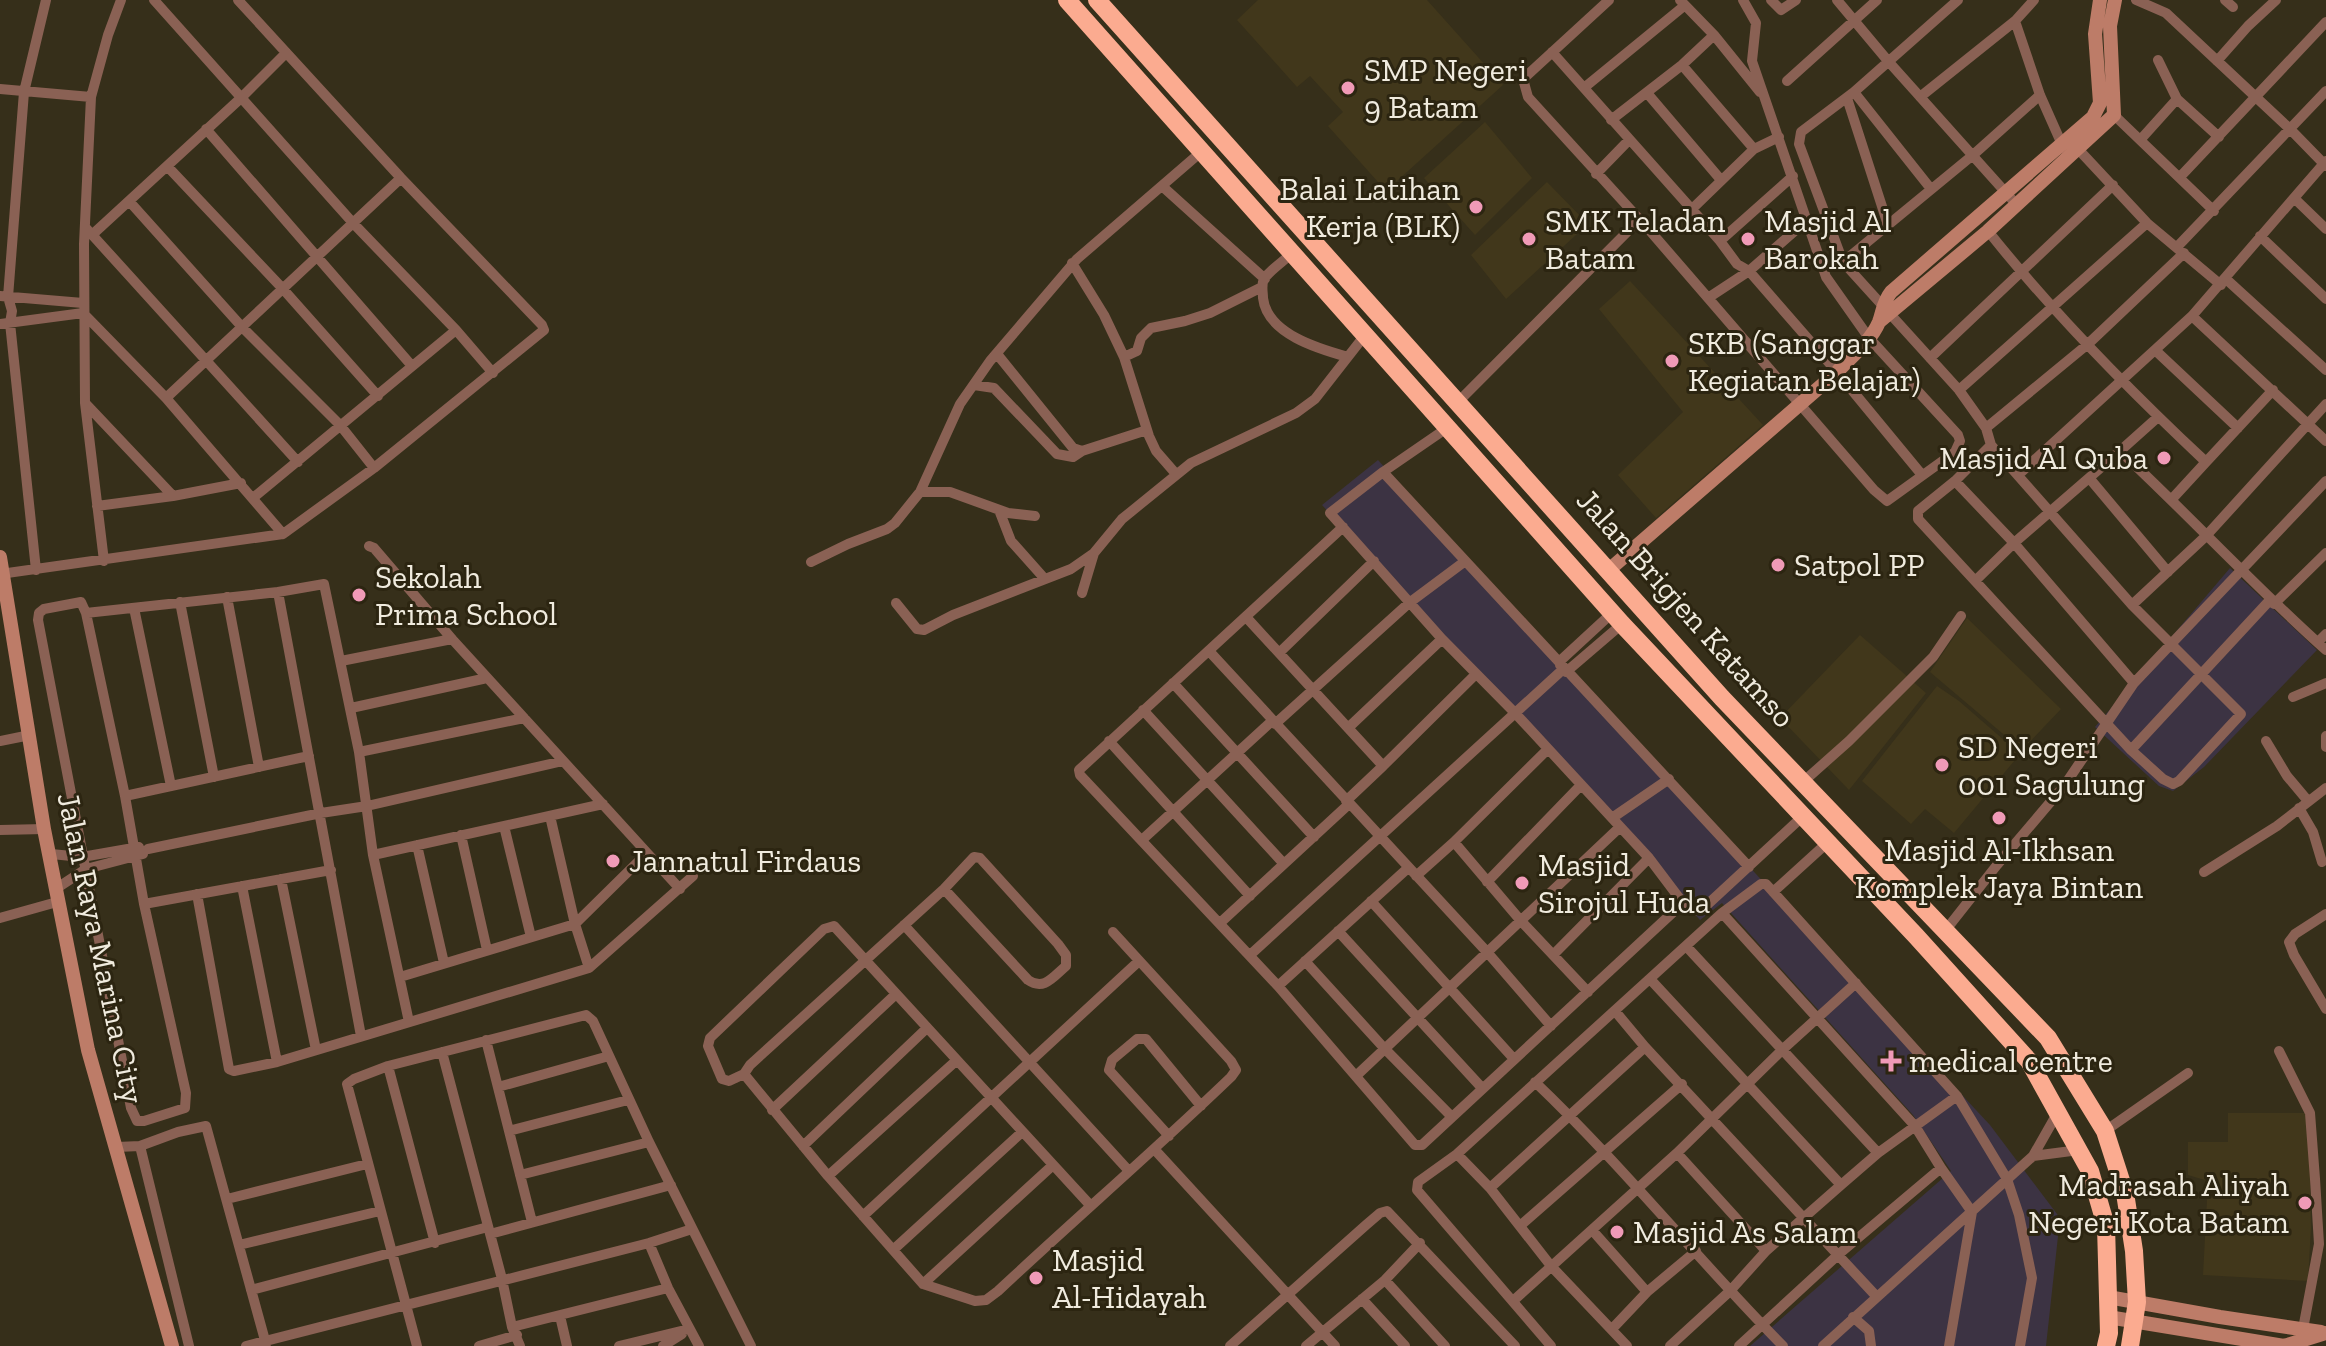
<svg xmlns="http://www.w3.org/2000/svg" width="2326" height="1346" viewBox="0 0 2326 1346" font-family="'Zilla Slab',serif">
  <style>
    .commercial { fill: #3c3343 }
    .built { fill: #41371b }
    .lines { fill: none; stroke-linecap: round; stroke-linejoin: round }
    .street { stroke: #8a6154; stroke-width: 10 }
    .secondary { stroke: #bd7c68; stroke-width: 14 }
    .highway { stroke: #fbab90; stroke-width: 18 }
    .poi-dot { fill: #f09ab7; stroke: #2c2511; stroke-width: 3 }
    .labels { text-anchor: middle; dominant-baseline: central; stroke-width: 6; stroke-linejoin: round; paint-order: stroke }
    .poi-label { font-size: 32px; fill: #f0ebde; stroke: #2c2511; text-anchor: start }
    .street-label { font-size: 32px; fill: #f0ebde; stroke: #2c2511 }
  </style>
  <rect width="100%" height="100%" fill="#362f1a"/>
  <!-- commercial -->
  <path class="commercial" d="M1378 460 1756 874 1990 1125 2060 1218 2046 1346H1750L1951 1171 1913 1115 1722 903 1700 920 1322 505Z
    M2230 568 2317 650 2204 767 2173 791 2159 786 2095 727Z"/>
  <!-- built -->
  <path class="built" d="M1258 0H1427L1503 85 1386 191 1328 126 1343 112 1310 76 1297 87 1237 20Z
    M1485 122 1532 178 1475 235 1424 178Z
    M1547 182 1588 224 1506 299 1471 255Z
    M1630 281 1763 425 1656 518 1618 475 1683 412 1599 309Z
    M1967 618 2061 709 2022 750 1930 672Z
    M1860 635 1926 693 1849 790 1780 718Z
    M1937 686 1959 701 2020 754 1954 833 1925 809 1911 824 1862 781Z
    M2228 1113H2309L2311 1227 2308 1281 2203 1275 2208 1181 2188 1175V1142H2228Z"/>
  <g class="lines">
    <!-- street -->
    <path class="street" d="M154 0 353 223 456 330 493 373
      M1609 0 1523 79 1528 97 1651 232 1874 490 1887 501 1955 452 1960 441 1958 435 1869 338 1826 277 1752 61 1756 23 1743 0
      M1680 0 1714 35 1760 92
      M1771 0 1781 10 1796 0
      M1837 0 1888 61 2016 204
      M1958 0 1854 92 1801 132 1799 144 1843 262 1959 390 1986 428 1991 445 2132 605 2241 714 2179 781 2173 784 2163 779 2131 750 1918 519V511L1955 481 1991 445
      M2136 0 2166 13 2290 129 2326 166
      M2225 0 2233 7
      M2015 21 2040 95 2064 149
      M1552 52 1720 241 1737 264 1749 271 1837 372 1922 475
      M2158 60 2177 99
      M2217 61 2248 26 2276 0
      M1682 65 1754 149
      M1787 81 1877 0
      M1585 87 1684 6
      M0 89 91 97
      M1854 92 1931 189
      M1647 93 1721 180
      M1920 97 2015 21 2034 0
      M1847 98 1888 225
      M2114 115 2214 211
      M1611 120 1682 65 1714 35
      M206 129 412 366
      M2141 139 2177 99 2219 137
      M2078 149 2147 223 2221 285
      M167 166 283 289 378 396
      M1596 174 1629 140
      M2180 177 2326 22
      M1162 186 1265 279
      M2294 198 2326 229
      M129 201 242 327 340 425 374 468
      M1692 209 1754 149 1779 137
      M86 228 298 462
      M1988 231C2054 314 2128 389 2206 462L2172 499
      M93 234 241 98 286 53
      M2260 236 2326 299
      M1720 241 1793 176
      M2177 247 2326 91
      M1292 253C1284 261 1270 270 1264 279 1261 285 1263 292 1263 298 1267 334 1319 349 1348 357
      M1843 262 1973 155 2040 95
      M1072 263 1104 315 1124 357 1149 436 1156 451 1176 474
      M2226 279 2326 370
      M0 296 83 303
      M1708 298 1749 271 1805 222
      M2192 316 2326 441
      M0 324 83 313 166 398 283 534 374 468 544 330 542 325 401 178 238 0
      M2155 350 2238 428
      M997 354 1073 448 1082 451 1147 430
      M1124 357 1137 351 1141 338 1151 328 1185 321 1210 313 1262 287
      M1930 358 2113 185
      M974 385 994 388 1057 454 1073 457 1082 451
      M1959 390 2147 223
      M166 398 401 178
      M1458 402 1638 221
      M85 403 173 496
      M1447 428 1383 472 1330 513 1442 639 1515 713 1649 858 1683 903 1694 911 1708 904 1802 817
      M1986 428 2088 344 2184 253
      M2120 451 2158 417
      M2206 462 2273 390
      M1383 472 1749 867
      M2018 475 2192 316 2326 161
      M2090 479 2168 572
      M1955 481 2014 543 2134 683
      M920 492H950L1008 513 1035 516
      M253 498 456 330
      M97 506 173 496 241 483
      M999 510 1011 541 1044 578
      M1343 527 1079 770 1080 775 1278 986 1415 1145H1422L1683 903
      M369 546 374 548 452 639 680 889
      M104 561 85 403 84 244 91 97 108 35 121 0
      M811 562 848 544 887 529 895 523 920 492 960 404 990 361 1077 259 1201 152
      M36 570 10 323 12 311 8 297 24 92 46 0
      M0 574 283 534
      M1975 581 2014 543 2120 451C2190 516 2254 586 2326 650
      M278 592 361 1036
      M1082 593 1094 553 1122 519 1191 463 1296 413 1315 399 1365 335
      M227 597 259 767
      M81 602 86 613 125 796 144 904 186 1093 185 1108 144 1121H137L131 1108 38 620 39 613 44 609Z
      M180 602 214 777
      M896 603 917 629 924 630 953 615 1071 569 1094 553
      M2274 604 2326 553
      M2132 605 2206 536 2326 404
      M134 608 171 786
      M86 613 278 592 324 584 359 752 373 855 409 1022
      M1246 617 1383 766 1346 801
      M2318 642 2326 634
      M1209 651 1487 952 1551 1026
      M1279 653 1374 561
      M341 661 452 639
      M1560 665V661L1612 613
      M1566 672 1622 624
      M1173 683 1314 837
      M2293 697 2326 683
      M351 708 487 678
      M1143 710 1284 864
      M1275 724 1409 603 1464 562
      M1348 728 1442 639
      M2326 736V747
      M0 741 30 735
      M1109 741 1250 896
      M2266 741 2287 776 2308 801
      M2131 750 2270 600
      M359 752 524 718
      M1383 766 1476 674
      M1804 781 1849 741 1933 657 1961 616
      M125 796 309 756
      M2299 808 2313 832 2322 862
      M550 816 575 924 589 968
      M1612 818 1669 779
      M504 826 531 937
      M0 830 44 829
      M461 835 487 950
      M1143 839 1272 721
      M1454 842 1548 749
      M417 845 444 963
      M148 849 321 813 367 806 563 761
      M51 854 82 857 139 847
      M373 855 603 804
      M2204 872 2277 826 2326 788
      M1416 876 1454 842 1521 921 1588 992
      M281 879 316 1050
      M1487 882 1581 785
      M242 886 277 1062
      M57 888 86 869 143 854
      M944 889 1028 980C1044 991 1053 977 1066 966V955L1058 944 980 858 974 857 944 889 750 1065 744 1074 828 1176 923 1284 975 1301 986 1300 998 1291C1075 1219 1155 1150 1231 1077L1236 1070 1231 1061 1113 932
      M1773 892 1827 843
      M197 894 229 1069 234 1071 277 1062 589 968 693 876
      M1371 901 1514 1059
      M144 904 331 870
      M1722 913 1915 1126 1941 1168 1972 1212 1949 1346
      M2326 914 2295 934 2289 942 2294 955 2326 1009
      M0 918 57 902
      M1220 923 1349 804
      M904 925 1129 1171
      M1338 931 1482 1088
      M1945 931 1997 865 2064 786 2134 683 2326 481
      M1686 946 1878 1153
      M1554 954 1649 858
      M1250 955 1559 673
      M1305 961 1384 1048 1451 1116
      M400 977 575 924 647 853
      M1650 979 1841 1185
      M1278 986 1408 868
      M1615 1011 1645 1047 1877 1297
      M486 1040 532 1222
      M2279 1051 2310 1113 2315 1179 2319 1244 2303 1329
      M442 1052 502 1279 512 1327 520 1346
      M388 1066 435 1243
      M744 1074 729 1081 722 1079 708 1046 710 1038 824 929 834 926 1090 1205
      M1357 1075 1620 827
      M1535 1082C1623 1166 1698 1260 1783 1346
      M498 1087 609 1056
      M772 1110 896 994
      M509 1131 628 1100
      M2105 1131 2188 1073
      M1169 1136 1109 1070 1112 1060 1137 1039H1146L1201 1106
      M140 1146 178 1132 206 1126 266 1344
      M803 1146 927 1028
      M117 1147 140 1146 189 1346
      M1155 1150 1335 1346
      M1677 1153 1766 1251
      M1457 1154 1490 1188 1551 1266 1627 1346
      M2033 1156 2079 1150
      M520 1175 649 1142
      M828 1176 957 1060
      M1490 1188 1645 1047
      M227 1199 367 1164
      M863 1216 1139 961
      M1521 1225 1682 1084
      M1592 1230 1647 1292
      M490 1234 671 1185
      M649 1243 668 1288 699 1346
      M239 1245 380 1211
      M893 1250 1022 1132
      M1385 1280 1445 1346
      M923 1284 1053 1165
      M251 1290 488 1227
      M1362 1299 1405 1346
      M1513 1301 1677 1153 1782 1050 1856 983
      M560 1316 567 1346
      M1853 1317 1869 1331 1871 1346
      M512 1327 668 1288
      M1612 1329 1647 1292 1696 1251
      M246 1346 649 1243 692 1229
      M417 1346 347 1084 354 1079 388 1066 586 1015 593 1021 649 1142 751 1346
      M479 1346 517 1335
      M619 1346 689 1329
      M663 1346 682 1334
      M1230 1346 1366 1225 1380 1213 1387 1211 1515 1346
      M1306 1346 1385 1280 1420 1243
      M1551 1346 1417 1190 1418 1182 1457 1154 1722 913 1761 884H1766L1957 1096 2007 1179 2019 1215 2032 1278 2020 1346
      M1670 1346 1730 1291 1766 1251 1841 1185 1878 1153 1957 1096
      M1739 1346 1839 1254 1941 1168
      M1823 1346 2033 1156 2058 1112"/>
    <!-- secondary -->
    <path class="secondary" d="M1879 322 1988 231 2114 115 2110 26 2115 0
      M0 557 44 829 88 1050 172 1346
      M1610 569 1837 372C1851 357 1871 341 1879 322 1883 311 1883 302 1891 292L2093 117 2100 103 2095 34 2100 0
      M2108 1297 2220 1317 2321 1332
      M2108 1317 2284 1346 2326 1333"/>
    <!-- highway -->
    <path class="highway" d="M1067 0 1622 624 1916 936 2029 1061 2090 1171 2106 1226 2109 1333 2106 1346
      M1097 0 1722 698 2048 1038 2105 1131 2125 1193 2134 1251 2137 1302 2130 1346"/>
  </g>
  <!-- markers -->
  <g class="poi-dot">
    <circle cx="1348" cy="88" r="8"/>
    <circle cx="1476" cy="207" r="8"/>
    <circle cx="1529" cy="239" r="8"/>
    <circle cx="1748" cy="239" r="8"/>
    <circle cx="1672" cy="361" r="8"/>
    <circle cx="2164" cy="458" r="8"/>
    <circle cx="1778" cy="565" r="8"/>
    <circle cx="359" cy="595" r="8"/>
    <circle cx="1942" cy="765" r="8"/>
    <circle cx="1999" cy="818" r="8"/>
    <circle cx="613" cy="861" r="8"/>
    <circle cx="1522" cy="883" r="8"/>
    <path d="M1887 1049h8v8h8v8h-8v8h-8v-8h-8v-8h8z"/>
    <circle cx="2305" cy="1203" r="8"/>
    <circle cx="1617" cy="1232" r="8"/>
    <circle cx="1036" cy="1278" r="8"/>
  </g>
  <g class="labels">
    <!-- poi labels -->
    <g class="poi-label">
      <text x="1364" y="70">SMP Negeri<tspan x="1364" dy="37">9 Batam</tspan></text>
      <text x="1460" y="189" text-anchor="end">Balai Latihan<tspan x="1460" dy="37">Kerja (BLK)</tspan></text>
      <text x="1545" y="221">SMK Teladan<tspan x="1545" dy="37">Batam</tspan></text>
      <text x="1764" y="221">Masjid Al<tspan x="1764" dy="37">Barokah</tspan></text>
      <text x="1688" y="343">SKB (Sanggar<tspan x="1688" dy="37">Kegiatan Belajar)</tspan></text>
      <text x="2148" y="458" text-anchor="end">Masjid Al Quba</text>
      <text x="1794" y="565">Satpol PP</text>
      <text x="375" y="577">Sekolah<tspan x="375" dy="37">Prima School</tspan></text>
      <text x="1958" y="747">SD Negeri<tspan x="1958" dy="37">001 Sagulung</tspan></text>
      <text x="1999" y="850" text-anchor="middle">Masjid Al-Ikhsan<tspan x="1999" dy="37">Komplek Jaya Bintan</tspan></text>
      <text x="629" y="861">Jannatul Firdaus</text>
      <text x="1538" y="865">Masjid<tspan x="1538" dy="37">Sirojul Huda</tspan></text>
      <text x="1909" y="1061">medical centre</text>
      <text x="2289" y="1185" text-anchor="end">Madrasah Aliyah<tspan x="2289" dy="37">Negeri Kota Batam</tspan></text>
      <text x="1633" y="1232">Masjid As Salam</text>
      <text x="1052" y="1260">Masjid<tspan x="1052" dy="37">Al-Hidayah</tspan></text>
    </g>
    <!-- street labels -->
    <g class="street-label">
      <text transform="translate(1686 608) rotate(48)">Jalan Brigjen Katamso</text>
      <text transform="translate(101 948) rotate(78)">Jalan Raya Marina City</text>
    </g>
  </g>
</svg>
